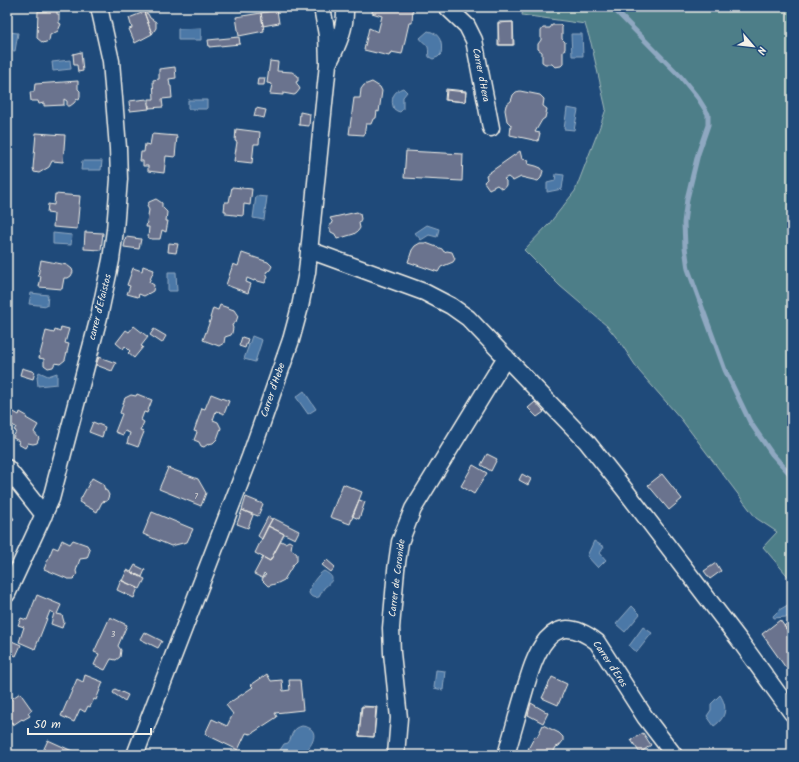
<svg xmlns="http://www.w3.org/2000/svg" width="799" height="762" viewBox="0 0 799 762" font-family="Kalam,sans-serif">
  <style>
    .green { fill: #4e7e88; stroke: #a1b8b8 }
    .water { fill: #4c78a7; stroke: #8fa8c1 }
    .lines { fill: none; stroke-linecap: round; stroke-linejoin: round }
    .stream { stroke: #8fa8c1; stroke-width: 5 }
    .building { fill: #6b738e; stroke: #f4f1e8 }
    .minor-casing { stroke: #f4f1e8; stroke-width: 19 }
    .minor { stroke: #1f4a7a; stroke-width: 16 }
    .labels { text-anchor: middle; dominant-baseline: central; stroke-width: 3.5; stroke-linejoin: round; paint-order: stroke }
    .number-label { font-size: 8px; fill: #d2d2d2 }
    .street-label { font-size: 10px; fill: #f4f1e8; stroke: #1f4a7a }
  </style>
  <rect width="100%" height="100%" fill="#1f4a7a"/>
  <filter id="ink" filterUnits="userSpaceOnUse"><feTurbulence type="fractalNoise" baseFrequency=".025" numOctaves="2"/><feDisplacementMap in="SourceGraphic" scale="8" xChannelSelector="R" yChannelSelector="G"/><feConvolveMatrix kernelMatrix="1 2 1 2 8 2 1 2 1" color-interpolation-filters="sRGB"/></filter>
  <g filter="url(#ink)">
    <!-- green -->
    <path class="green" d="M523 7H792V581L763 547 777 532 756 518 681 419 639 371 620 342 607 326 560 286 524 250 549 224 575 191 599 129 606 109 591 43 585 24 522 15Z"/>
    <!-- water -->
    <path class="water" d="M201 28V40H178V29Z
      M428 31C440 33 443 43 441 54L438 57 433 59 429 57C428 54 429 50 428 47 426 43 422 42 420 38Z
      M8 32 18 33 15 51 7 50Z
      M571 34H582L583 56H572Z
      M70 60 71 69 53 71 52 62Z
      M403 88 407 92 403 97V109L400 112 397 111 394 109C390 100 393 91 403 88Z
      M188 100H207V109H188Z
      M567 108 578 110 574 130 564 129Z
      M82 161H102L101 170H81Z
      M556 174 564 175 562 189 547 192V183L555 181Z
      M256 196 267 197 264 220 253 218Z
      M427 225 439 229 437 237 429 235 421 240 415 233Z
      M53 233 72 235 71 245 53 244Z
      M168 272H176L177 291H168Z
      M31 293 48 295 47 306 29 304Z
      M252 336 262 340 255 362 244 359Z
      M39 372 48 376 57 373V384L38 386 37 377Z
      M304 391 316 409 308 414 296 397Z
      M594 541 604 547 600 553 606 560 598 568 587 556Z
      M324 571C337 578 332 581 324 588 322 591 321 594 319 597 315 598 311 598 309 593 310 585 318 574 324 571Z
      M792 601V618L786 617 774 618 773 616 779 610 786 606Z
      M632 606 640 614 625 632 616 624Z
      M643 627 652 633 637 652 629 646Z
      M436 670 445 671 443 690 434 688Z
      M720 695C728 707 726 718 714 726L707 716 711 710V704Z
      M302 726C323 728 312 748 301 755H282L280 750 284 744 288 743 290 740C292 733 294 728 302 726Z"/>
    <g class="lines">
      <!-- stream -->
      <path class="stream" d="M612 7 681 77 698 98 708 114V125L698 154 687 199 684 223 685 247 688 269 725 370 750 422 772 454 792 476"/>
    </g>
    <!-- building -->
    <path class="building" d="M47 7H57V14H59V23L61 24 58 31 50 35 49 41 43 43 37 38 38 11H47Z
      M373 7H412L413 8 412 23H409L402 54 391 52 389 56 364 50 369 28 378 32 382 16 372 13Z
      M492 7H515L497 12Z
      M277 10 279 23 263 26 261 13Z
      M144 12 148 14 150 18 156 22V28L152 34Z
      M144 12 152 34 135 43 129 29 132 28 129 18Z
      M261 13 264 31 239 36 236 17Z
      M498 22H513V45H498Z
      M513 22 514 45H499L498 23Z
      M552 25H560L562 27V39L565 42V49L563 52V64L561 66 555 67 552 64H545L542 62V52L538 49V44L541 40V31L543 28H550Z
      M239 37 240 44 209 47 208 40Z
      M81 52 83 71 78 72 77 65H74L73 54Z
      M270 61 278 62 277 71 292 72 298 76V81L296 82 300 89 296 94 294 95 283 93V95L270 94 272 84 267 83Z
      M175 67 176 78 169 79 170 86H171L172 98 162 99 163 107 149 108V99H154L153 80 159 79V69Z
      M258 78H265L264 85H257Z
      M78 81V89L80 91V97L79 100 77 99 74 103 70 106H67V101L64 99V105L44 106V103L39 104 38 101H31L30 92H34L35 84Z
      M372 82 380 87 382 91 379 112 377 111 376 118 373 119 371 124H366L364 135 349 134 354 98H360L361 89 364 85Z
      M446 89 466 91 465 102 445 100Z
      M447 90 466 92 465 102 446 100Z
      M520 91 540 95 544 99 543 106 547 109 545 118 542 120 535 132 540 133 538 141 510 135 511 125 507 121 505 110 506 105 511 101 513 95 516 92Z
      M147 99 149 109 130 111 129 101Z
      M256 108 266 110 264 118 254 116Z
      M300 112 310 114 309 126 299 125Z
      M236 129 260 132 259 144H254L252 163 234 161 237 142 235 141Z
      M36 133 65 135 63 162 52 161 49 167 39 173 34 172 33 168Z
      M152 134 177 136 175 157 166 156 164 173 148 171V166H143V161H140L141 152H144L145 144 150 145Z
      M406 151 463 154 462 181 404 178Z
      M520 151 522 159 529 160 528 164 536 166 541 168 543 171 541 178 538 181 521 177 513 181 508 177 504 179 506 181V185L504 188 502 189 497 185 489 189 484 182 487 179 486 175Z
      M232 187 252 189 250 205 244 204 243 216 226 214V211H224L225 202H229Z
      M55 194 80 196 77 229 53 227 54 214 47 213 48 204 54 205Z
      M156 199 162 203V207L167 212 166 221H168L166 232 162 230 160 239H152L148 238 149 227H146L149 210 147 206 149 202Z
      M357 212 360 214 361 219 359 223 360 228 358 231 354 234 337 239 335 234 331 232 329 226 333 223 330 218Z
      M85 232 103 233 101 250 84 249Z
      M126 237 141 239 139 249 124 247Z
      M169 243 178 244 176 253 168 252Z
      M420 243H426L442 249 444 252 447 251 452 252 455 259 453 262 441 267 438 272 408 262 412 250 415 246Z
      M242 253 268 262 272 266 270 270 266 272 268 277 265 283 254 280V281L247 278 246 282 251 284 248 293 226 285 233 264 238 266Z
      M41 260 67 265 72 269 73 272 71 276 68 278H64L62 289 39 287 41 276H38Z
      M143 266 154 270 149 282 154 285 153 291 144 296 139 294 138 297 127 294 130 286 127 285 133 268 142 271Z
      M220 305 234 310 238 316 236 322 232 325 233 328 232 333 231 335 225 337 224 343 219 346 203 340 211 318H210L213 308 218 310Z
      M134 326 148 337 141 346 143 347 134 358 128 353 130 351 125 346 123 349 116 343 126 330 129 332Z
      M61 327 69 329 65 343 69 344 65 360 60 364 55 363 53 367 48 368 44 365V359L39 358 46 331 54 333 55 330 60 332Z
      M154 329 166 336 162 343 150 335Z
      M242 337 248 339 245 348 239 346Z
      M99 357 116 363 112 371 96 365Z
      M22 368 35 372 33 379 20 375Z
      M137 394 152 400 147 413 144 412 141 420 144 422 140 431 144 432 138 447 127 443 130 433 125 431 123 435 115 432 122 414 120 413 125 398 131 395 136 396Z
      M211 394 229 401 224 414 216 411 213 420 218 422 221 428 217 439 213 443 208 444 204 447 201 446 199 442 194 440 197 432 194 431 202 408 205 409Z
      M535 402 544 412 537 417 528 408Z
      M7 408 19 415 20 412 27 416 26 418 38 425 34 432 39 438 37 443 33 444 28 443 25 448 18 444 19 441 13 438 16 431 14 430 16 427 7 423Z
      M93 422 105 427 102 437 89 432Z
      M487 454 497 459 491 471 481 465Z
      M473 465 487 473 474 494 461 486Z
      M168 468 198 479 206 493 201 506 159 489Z
      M522 474 531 479 528 485 519 480Z
      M662 474 682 499 669 510 648 485Z
      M92 478 103 484 105 490 107 491 109 495 107 501 102 502 97 512 79 502Z
      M343 484 362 492 350 524 330 517Z
      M246 497 263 504 258 516 242 510Z
      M359 500 365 502 359 519 352 516Z
      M8 510 14 519 7 523V511Z
      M242 510 253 515 248 528 237 524Z
      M152 512 193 529 187 542 171 546 143 534Z
      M268 517 272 519 262 539 258 536Z
      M273 518 299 531 295 539 268 526Z
      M268 526 284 534 270 561 255 553Z
      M62 540 70 544 73 540 87 545 90 550 87 558 80 559 76 571 77 575 73 579H68L44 569 53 547 58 549Z
      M281 541 285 543 289 541 292 543 291 549 297 554V561L293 565 284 580 278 583 268 586 262 580 264 576 266 575 264 573 262 578 254 574 263 557 270 561Z
      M327 560 335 567 331 572 322 565Z
      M716 563 721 571 710 579 704 571Z
      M135 565 145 570 142 577 131 572Z
      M127 570 145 579 140 589 122 581Z
      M121 580 138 588 134 598 117 590Z
      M37 595 61 605 57 614 62 615 64 622 62 628 51 624 54 613 50 611 35 649 19 642 24 627 18 625 21 618 27 620Z
      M110 617 127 625 118 646 121 650 120 657 116 660 111 659 105 670 94 665 99 654 94 652Z
      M780 620 792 637V663L786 668 762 634Z
      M789 622 792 626V637L784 626Z
      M144 632 162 641 158 648 140 639Z
      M7 639 21 645 16 656 7 652Z
      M267 674 271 681 282 680 283 691 290 690 289 680H300L303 710 275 713 277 717 251 734 246 733 238 750 205 734 212 719 227 726 233 714 226 705 253 687 251 685Z
      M85 675 103 682 96 700 94 699 90 707 88 706 85 712 80 709 74 722 61 716 77 679 83 682Z
      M552 677 567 684 558 705 542 698Z
      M115 689 128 695 125 701 113 693Z
      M20 693 32 710 28 713 30 716 23 720 22 719 13 725 7 715V702Z
      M531 703 548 713 543 723 528 715Z
      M362 706 377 707 374 737 359 736Z
      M361 707H376L374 737 359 736Z
      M543 725 559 733 563 737V741L559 746 556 747 552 755H528L530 750 528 749 535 736 537 737Z
      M643 733 651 745 640 753 631 740Z
      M48 740 81 755H41Z"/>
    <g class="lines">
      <!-- minor casing -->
      <g class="minor-casing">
        <path id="minor" d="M447 7 467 26 474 40 491 128
          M329 62C338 45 346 27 345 7
          M309 250 424 292 451 306 468 318 587 442 625 490 740 641 792 713
          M7 468 44 515
          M7 594 51 499 99 317 111 260 115 230 119 179 118 148 111 61 99 7
          M135 755 250 457 291 340 300 307 307 272 328 64 327 35 322 7
          M396 755 399 718 392 653 391 628 396 570 400 542 413 509 506 357
          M506 755C512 735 517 716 523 696 534 658 548 604 597 642L645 717 674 755"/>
      </g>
      <!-- minor -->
      <use href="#minor" class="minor"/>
    </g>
  </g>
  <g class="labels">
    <!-- number labels -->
    <g class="number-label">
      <text x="196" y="496">7</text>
      <text x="113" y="634">3</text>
    </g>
    <!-- street labels -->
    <g class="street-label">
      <text transform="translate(481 75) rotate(79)">Carrer d'Hera</text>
      <text transform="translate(100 307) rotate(-76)">carrer d'Efaistos</text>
      <text transform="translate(273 390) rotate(-71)">Carrer d'Hebe</text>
      <text transform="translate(397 578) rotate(-83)">Carrer de Coronide</text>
      <text transform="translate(610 664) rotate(56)">Carrer d'Eros</text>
    </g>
  </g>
  <!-- margin -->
  <rect width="799" height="762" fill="none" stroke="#1f4a7a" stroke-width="24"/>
  <rect x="12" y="12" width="775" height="738" fill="none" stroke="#f4f1e8" stroke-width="1.5" filter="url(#ink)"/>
  <!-- north arrow -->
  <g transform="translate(753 46) rotate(118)" stroke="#1f4a7a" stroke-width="3" paint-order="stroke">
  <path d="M0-3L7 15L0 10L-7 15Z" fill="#f4f1e8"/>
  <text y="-6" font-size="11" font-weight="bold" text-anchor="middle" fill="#f4f1e8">N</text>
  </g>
  <!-- scale -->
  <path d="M28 728v6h123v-6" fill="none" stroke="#f4f1e8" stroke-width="2"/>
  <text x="34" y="728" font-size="12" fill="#f4f1e8" stroke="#1f4a7a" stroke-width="3" paint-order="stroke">50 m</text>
</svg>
